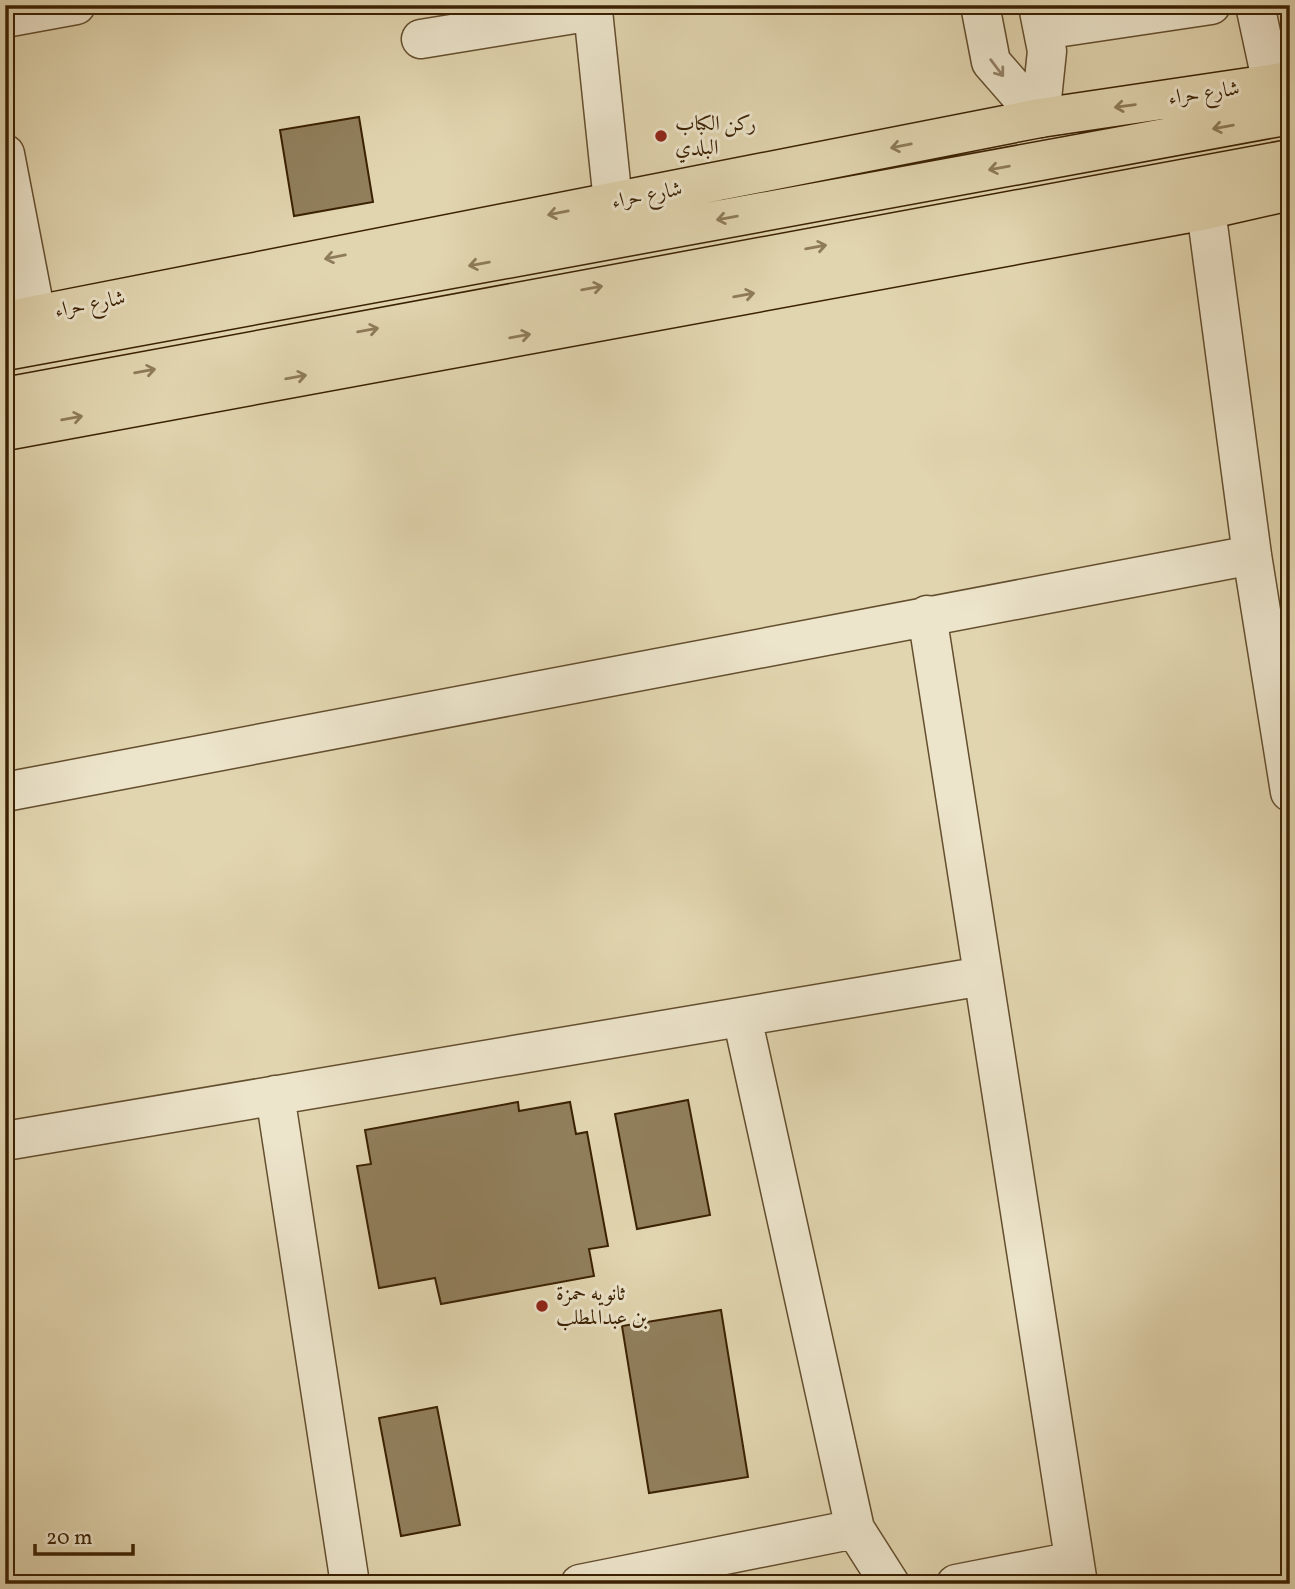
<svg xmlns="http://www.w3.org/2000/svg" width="1295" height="1589" viewBox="0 0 1295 1589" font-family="Vollkorn,Amiri,serif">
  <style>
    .building { fill: #917f5c; stroke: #3b2103; stroke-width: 2 }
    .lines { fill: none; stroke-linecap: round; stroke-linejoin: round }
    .minor-casing { stroke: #644e2e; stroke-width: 41 }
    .major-casing { stroke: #3b2103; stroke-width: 41 }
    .minor { stroke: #ece4cb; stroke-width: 38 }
    .major { stroke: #e1d5af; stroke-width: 38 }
    .oneway { stroke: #948267 }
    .oneway2 { stroke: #8e7b59 }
    .poi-dot { fill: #8f2418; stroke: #ece4cb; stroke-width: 2.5 }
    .labels { text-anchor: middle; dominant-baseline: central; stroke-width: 6; stroke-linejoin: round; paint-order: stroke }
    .street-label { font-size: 21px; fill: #3b2103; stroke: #ece4cb }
    .poi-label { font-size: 21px; fill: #3b2103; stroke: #ece4cb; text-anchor: start }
  </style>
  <rect width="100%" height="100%" fill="#e1d5af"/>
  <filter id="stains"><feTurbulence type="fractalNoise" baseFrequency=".00286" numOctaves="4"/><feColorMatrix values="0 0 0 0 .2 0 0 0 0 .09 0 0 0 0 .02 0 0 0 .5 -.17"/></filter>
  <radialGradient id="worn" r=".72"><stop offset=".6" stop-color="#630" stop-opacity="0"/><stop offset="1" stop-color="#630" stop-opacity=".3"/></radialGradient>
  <!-- building -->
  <path class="building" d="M359 117 373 202 294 216 280 130Z
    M688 1100 710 1215 637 1229 615 1114Z
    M518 1102 519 1111 570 1102 576 1134 587 1132 608 1246 589 1249 594 1276 441 1304 435 1278 379 1288 357 1166 371 1164 365 1130Z
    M721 1310 748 1477 649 1493 622 1326Z
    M437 1407 460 1525 401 1536 379 1418Z"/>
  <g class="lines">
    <!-- minor casing -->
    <g class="minor-casing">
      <path id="minor" d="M980 5 991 62 1040 118
        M1255 5 1272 84
        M1038 6 1047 51 1040 118
        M593 11 613 202
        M5 18 76 5
        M1043 30 1211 5
        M421 39 593 11 595 5
        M5 154 36 315
        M1206 210 1252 555 1290 792
        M927 615 1078 1584
        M5 792 1252 555
        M742 1017 855 1529 890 1584
        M275 1095 350 1584
        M5 1141 983 976
        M580 1584 855 1529
        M956 1584 1074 1561"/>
    </g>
    <!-- major casing -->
    <g class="major-casing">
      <path id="major" d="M5 321 1040 118 1290 81
        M5 351 1290 115
        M5 397 1290 159
        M5 431 1206 210 1290 191"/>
    </g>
    <!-- minor -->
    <use href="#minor" class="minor"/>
    <!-- major -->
    <use href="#major" class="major"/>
  </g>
  <!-- one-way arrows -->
  <defs><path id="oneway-shaft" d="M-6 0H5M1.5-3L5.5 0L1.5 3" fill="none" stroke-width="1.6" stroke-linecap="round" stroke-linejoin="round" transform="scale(1.75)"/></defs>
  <use class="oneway" href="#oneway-shaft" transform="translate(997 68) rotate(53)"/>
  <g class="oneway2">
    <use href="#oneway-shaft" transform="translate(1125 106) rotate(172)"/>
    <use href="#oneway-shaft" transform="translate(1223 127) rotate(170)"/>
    <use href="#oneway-shaft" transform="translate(901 146) rotate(169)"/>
    <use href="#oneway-shaft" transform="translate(999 168) rotate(170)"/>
    <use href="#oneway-shaft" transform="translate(558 213) rotate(169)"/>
    <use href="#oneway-shaft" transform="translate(727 218) rotate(170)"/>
    <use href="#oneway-shaft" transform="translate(816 247) rotate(-10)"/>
    <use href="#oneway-shaft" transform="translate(335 257) rotate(169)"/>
    <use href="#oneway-shaft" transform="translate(479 264) rotate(170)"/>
    <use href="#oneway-shaft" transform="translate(592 288) rotate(-10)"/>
    <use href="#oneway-shaft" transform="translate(744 295) rotate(-10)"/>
    <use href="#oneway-shaft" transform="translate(368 330) rotate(-10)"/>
    <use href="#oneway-shaft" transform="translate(520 336) rotate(-10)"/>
    <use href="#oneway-shaft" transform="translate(145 371) rotate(-10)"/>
    <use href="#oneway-shaft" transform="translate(296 377) rotate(-10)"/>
    <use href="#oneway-shaft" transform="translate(72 418) rotate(-10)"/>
  </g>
  <!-- markers -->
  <g class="poi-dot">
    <circle cx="661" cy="136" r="7"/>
    <circle cx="542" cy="1306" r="7"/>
  </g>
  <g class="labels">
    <!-- street labels -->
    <g class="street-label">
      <text transform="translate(1204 94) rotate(-8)">شارع حراء</text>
      <text transform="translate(647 196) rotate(-11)">شارع حراء</text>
      <text transform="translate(90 305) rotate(-11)">شارع حراء</text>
    </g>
    <!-- poi labels -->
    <g class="poi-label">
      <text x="675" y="124">ركن الكباب<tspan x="675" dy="24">البلدي</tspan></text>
      <text x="556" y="1294">ثانويه حمزة<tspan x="556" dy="24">بن عبدالمطلب</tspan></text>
    </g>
  </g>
  <!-- margin -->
  <rect width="1295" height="1589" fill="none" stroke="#e1d5af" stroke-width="28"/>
  <rect x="7" y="7" width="1281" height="1575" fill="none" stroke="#3b2103" stroke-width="3.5"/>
  <rect x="14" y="14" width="1267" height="1561" fill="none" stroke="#3b2103" stroke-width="2"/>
  <!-- scale -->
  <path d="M35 1544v10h98v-10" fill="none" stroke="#3b2103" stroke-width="3.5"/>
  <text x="46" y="1544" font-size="21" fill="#3b2103" stroke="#ece4cb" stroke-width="5" paint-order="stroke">20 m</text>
  <rect width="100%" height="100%" filter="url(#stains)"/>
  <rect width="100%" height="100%" fill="url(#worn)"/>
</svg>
